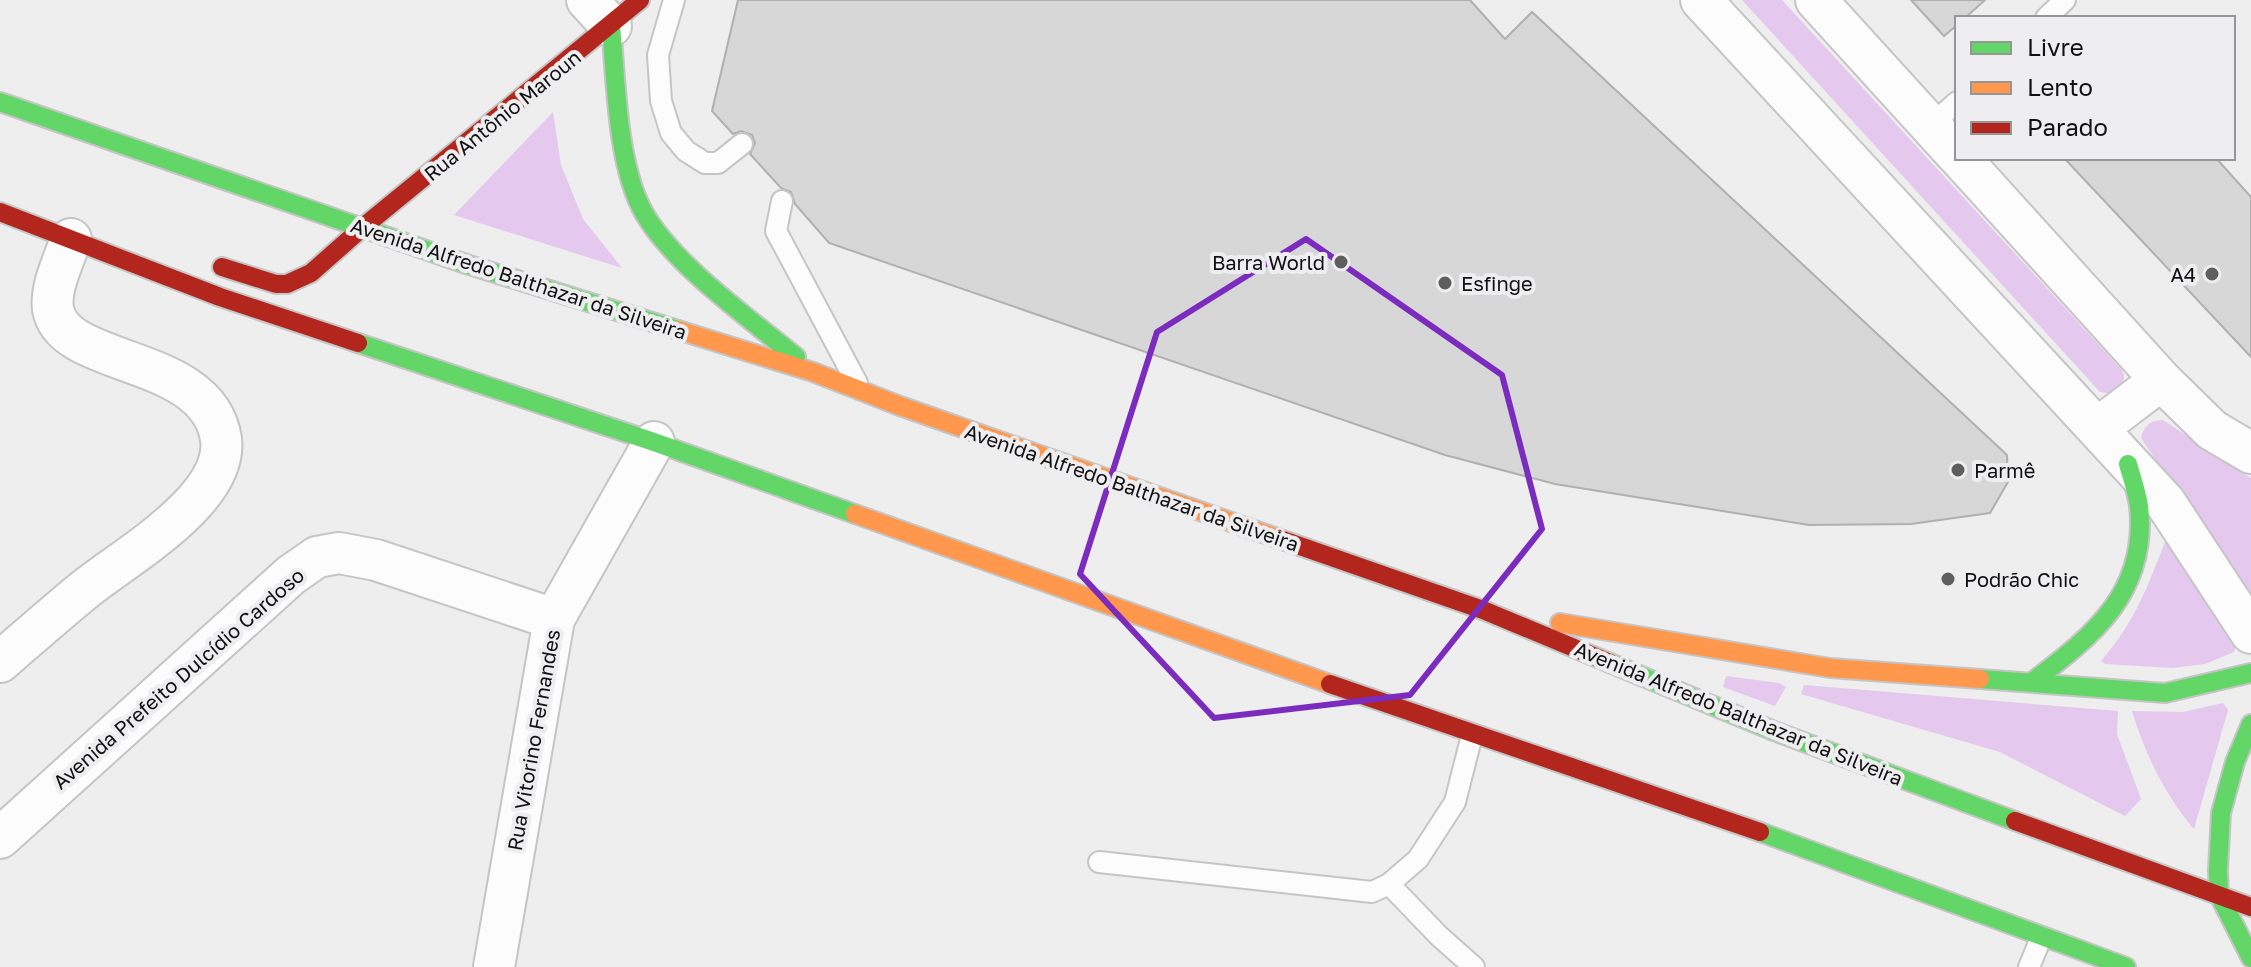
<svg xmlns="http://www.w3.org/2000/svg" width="2251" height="967" viewBox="0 0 2251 967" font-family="'Golos Text',sans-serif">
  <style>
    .green { fill: #e4c8ed }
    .building { fill: #d8d7d8; stroke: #b0b0b0; stroke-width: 2 }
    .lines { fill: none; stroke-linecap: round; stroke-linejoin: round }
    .lane-casing { stroke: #c5c5c5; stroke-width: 24 }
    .street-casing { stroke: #c5c5c5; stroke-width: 44 }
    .fast-casing { stroke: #c5c5c5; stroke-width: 22 }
    .slow-casing { stroke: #c5c5c5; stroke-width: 22 }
    .jam-casing { stroke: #c5c5c5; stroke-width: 22 }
    .lane { stroke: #fcfcfc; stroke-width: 20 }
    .street { stroke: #fcfcfc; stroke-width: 40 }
    .fast { stroke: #63d668; stroke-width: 18 }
    .slow { stroke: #ff974d; stroke-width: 18 }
    .jam { stroke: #b3261e; stroke-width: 18 }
    .marked { fill: none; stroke: #7b2cbf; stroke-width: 6; stroke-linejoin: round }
    .poi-dot { fill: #5f5e5f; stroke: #eeedef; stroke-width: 3 }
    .labels { text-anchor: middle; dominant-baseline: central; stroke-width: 8; stroke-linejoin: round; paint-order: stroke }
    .street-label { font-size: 20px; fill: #121112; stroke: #eeedef }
    .poi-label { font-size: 20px; fill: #121112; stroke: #eeedef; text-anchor: start }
  </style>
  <rect width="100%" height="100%" fill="#eee"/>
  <!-- green -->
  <path class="green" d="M1742 0H1782L2121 369 2124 375 2123 388 2113 394 2100 392Z
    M553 112 561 165 583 219 622 268 454 215Z
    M2163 420 2251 478V603L2141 438C2145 424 2150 421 2163 420Z
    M2167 537 2236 646 2234 652 2205 664 2173 668 2105 664 2101 661C2137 619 2147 587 2167 537Z
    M1726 676 1779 683 1786 687 1775 706 1723 687Z
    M1804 685 2118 711 2117 734 2141 799 2125 816 2000 752 1801 694Z
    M2223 703 2228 710 2194 829C2166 797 2144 752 2132 711L2183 712Z"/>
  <!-- building -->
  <path class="building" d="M738 0H1470L1505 39 1532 12 2007 455 2008 482 1990 513 1911 524 1809 525 1555 484 1445 455 829 243 795 204 791 192 781 188 750 154 755 143 752 135 741 131 733 134 712 111Z
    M1911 0H1985L1965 18H1957V25L1944 36Z
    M2064 158H2216L2251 197V357Z"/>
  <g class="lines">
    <!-- lane casing -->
    <g class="lane-casing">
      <path id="lane" d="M674 0 658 55 661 101 671 133 686 151 705 163H718L742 144
        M2046 18 2065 0
        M1930 126 1957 102
        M782 201 776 231 857 383
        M1099 862 1372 892 1389 884 1418 859 1455 802 1472 735
        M1389 884 1439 936 1474 967
        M2029 967 2041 938"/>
    </g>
    <!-- street casing -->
    <g class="street-casing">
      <path id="street" d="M587 0 611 26
        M1701 0 2165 502 2251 633
        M1816 0 1957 155
        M1960 158 2161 380 2212 430 2251 453
        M2098 428 2161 380
        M0 662C28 638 55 614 83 591 123 558 229 500 221 439 208 353 63 369 53 309 50 287 64 260 71 239
        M0 838 291 575 317 557 339 553 376 560 554 619
        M494 967 554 619 654 442"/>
    </g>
    <!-- fast casing -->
    <g class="fast-casing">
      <path id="fast" d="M611 26C616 81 617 166 644 213 674 265 749 318 796 357
        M0 102 466 264 678 330
        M358 343 654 442 855 514
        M1610 663 1774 731 2015 821
        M1980 679 2165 693 2251 673
        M2032 682C2094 635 2148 592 2139 506 2137 492 2132 478 2128 464
        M2251 724 2235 762 2221 813 2218 870 2219 895 2251 958
        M1760 832 2126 967"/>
    </g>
    <!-- slow casing -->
    <g class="slow-casing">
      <path id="slow" d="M678 330 813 372 900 406 1277 538
        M855 514 1330 684
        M1560 623 1830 668 1980 679"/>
    </g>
    <!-- jam casing -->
    <g class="jam-casing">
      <path id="jam" d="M0 212 220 297 358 343
        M222 267 276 284H287L311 273 362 228 640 0
        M1277 538 1483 610 1610 663
        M1330 684 1760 832
        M2015 821 2251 907"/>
    </g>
    <!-- lane -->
    <use href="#lane" class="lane"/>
    <!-- street -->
    <use href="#street" class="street"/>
    <!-- fast -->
    <use href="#fast" class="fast"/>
    <!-- slow -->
    <use href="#slow" class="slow"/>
    <!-- jam -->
    <use href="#jam" class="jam"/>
  </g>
  <!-- marked area -->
  <path class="marked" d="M1306 239 1502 375 1542 529 1410 695 1214 718 1080 574 1157 332Z"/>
  <!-- markers -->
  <g class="poi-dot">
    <circle cx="1341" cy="262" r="8"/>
    <circle cx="2212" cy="274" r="8"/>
    <circle cx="1445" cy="283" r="8"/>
    <circle cx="1958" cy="470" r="8"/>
    <circle cx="1948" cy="579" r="8"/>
  </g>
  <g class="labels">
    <!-- street labels -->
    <g class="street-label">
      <text transform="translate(502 115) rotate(-39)">Rua Antônio Maroun</text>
      <text transform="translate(519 278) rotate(18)">Avenida Alfredo Balthazar da Silveira</text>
      <text transform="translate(1132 487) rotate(19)">Avenida Alfredo Balthazar da Silveira</text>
      <text transform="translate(178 678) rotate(-41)">Avenida Prefeito Dulcídio Cardoso</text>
      <text transform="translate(1739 713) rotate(22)">Avenida Alfredo Balthazar da Silveira</text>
      <text transform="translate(533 740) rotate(-80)">Rua Vitorino Fernandes</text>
    </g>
    <!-- poi labels -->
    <g class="poi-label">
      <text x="1325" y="262" text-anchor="end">Barra World</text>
      <text x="2196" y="274" text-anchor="end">A4</text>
      <text x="1461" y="283">Esfinge</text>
      <text x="1974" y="470">Parmê</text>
      <text x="1964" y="579">Podrão Chic</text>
    </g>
  </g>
  <!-- legend -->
  <rect x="1955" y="16" width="280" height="144" fill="#eeedef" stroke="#969597" stroke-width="2"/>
  <rect x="1971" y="42" width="40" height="12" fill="#63d668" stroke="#969597" stroke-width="2"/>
  <text x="2027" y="56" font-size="24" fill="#121112">Livre</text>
  <rect x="1971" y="82" width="40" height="12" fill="#ff974d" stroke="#969597" stroke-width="2"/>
  <text x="2027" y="96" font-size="24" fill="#121112">Lento</text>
  <rect x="1971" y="122" width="40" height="12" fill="#b3261e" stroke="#969597" stroke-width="2"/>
  <text x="2027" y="136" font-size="24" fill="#121112">Parado</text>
</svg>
